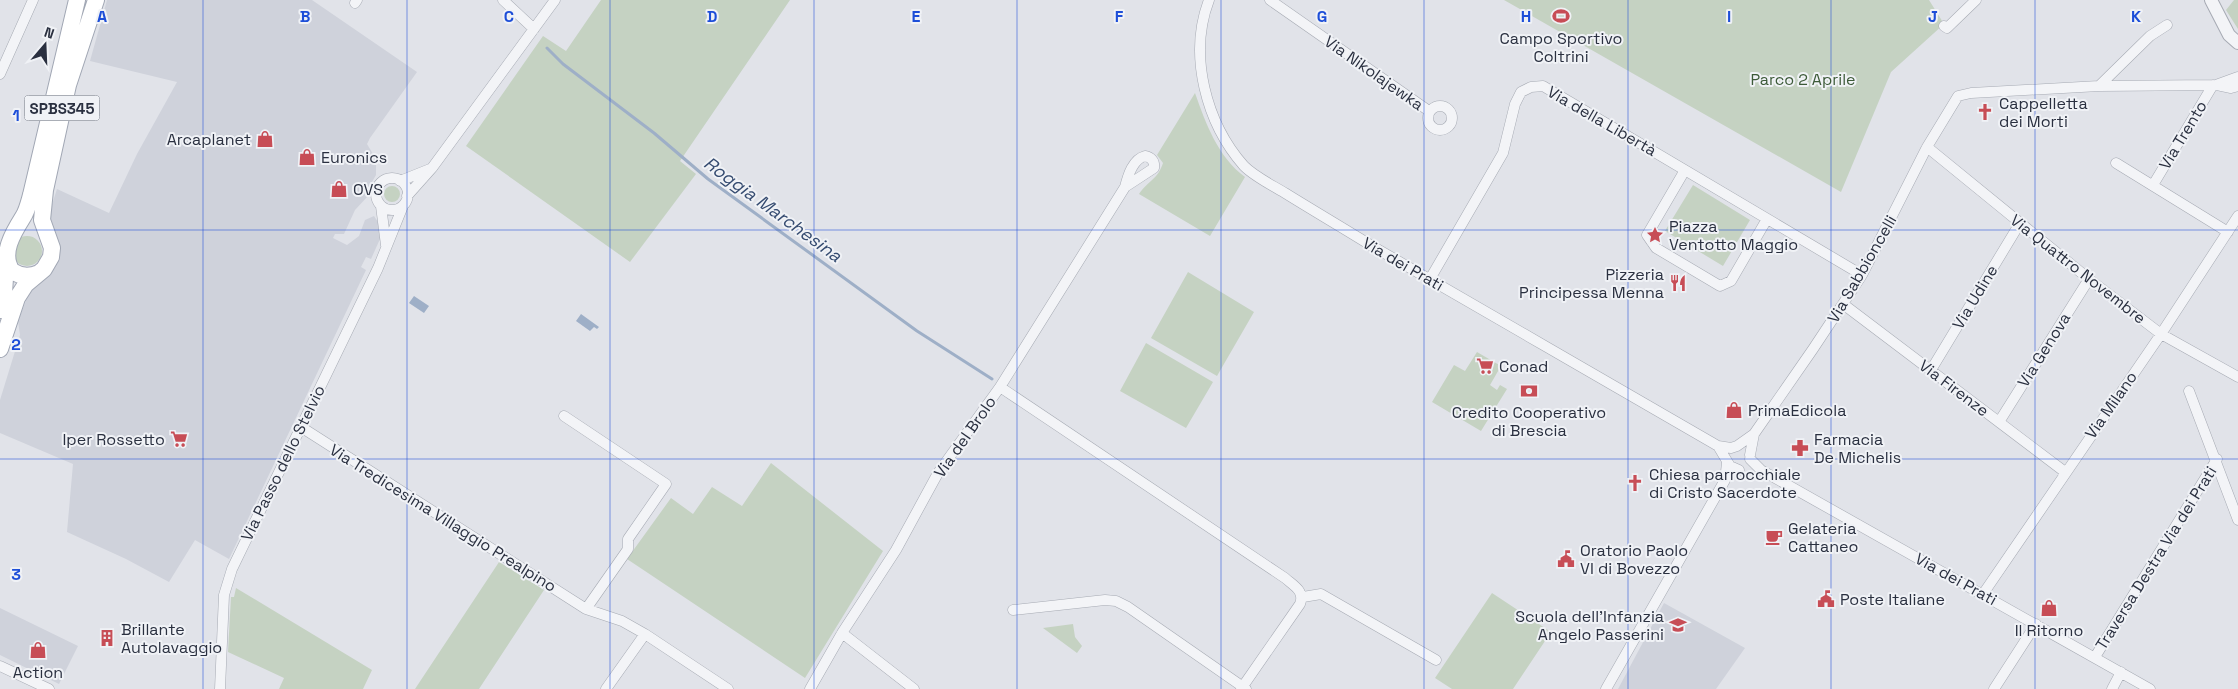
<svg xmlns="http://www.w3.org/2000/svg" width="2238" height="689" viewBox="0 0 2238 689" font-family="'Space Grotesk',sans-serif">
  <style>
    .built { fill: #cfd2db }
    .green { fill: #c5d2c2 }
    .water { fill: #9eafc7 }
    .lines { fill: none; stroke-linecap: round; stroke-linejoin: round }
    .stream { stroke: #9eafc7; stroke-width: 3 }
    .minor-casing { stroke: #a6aab3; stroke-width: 11 }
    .tertiary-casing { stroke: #a6aab3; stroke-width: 14 }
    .primary-casing { stroke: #a1a7b4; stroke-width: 18 }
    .minor { stroke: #f3f4f7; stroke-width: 10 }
    .tertiary { stroke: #f3f4f7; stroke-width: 12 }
    .primary { stroke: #fff; stroke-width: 16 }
    .grid { fill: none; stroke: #1d4ed8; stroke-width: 1; stroke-opacity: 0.55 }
    .labels { text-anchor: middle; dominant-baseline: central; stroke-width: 4; stroke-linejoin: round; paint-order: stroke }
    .shield { fill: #f0f2f6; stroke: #656a77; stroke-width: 1 }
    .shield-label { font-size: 15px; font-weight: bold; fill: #2a3040 }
    .poi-label { font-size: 16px; fill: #2a3040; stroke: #f0f2f6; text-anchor: start }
    .street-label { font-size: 16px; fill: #2a3040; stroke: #f0f2f6 }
    .park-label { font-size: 16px; fill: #3c5a38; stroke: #f0f2f6 }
    .water-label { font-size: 18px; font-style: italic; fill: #364c71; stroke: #f0f2f6 }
    .grid-label { font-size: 16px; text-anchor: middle; font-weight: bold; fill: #1d4ed8; stroke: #f0f2f6; stroke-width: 4; stroke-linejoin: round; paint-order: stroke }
  </style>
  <rect width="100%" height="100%" fill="#e1e3e9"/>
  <!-- built -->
  <path class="built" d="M107 0H312L417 72 370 138 367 144 376 159V175L369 187 368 196 355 210 344 234H335L333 238 347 245 359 236 365 220 374 216 380 225V239L371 259 366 257 361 267 366 270 229 559 195 540 169 582 126 559 67 532 73 464 0 433V400L20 335 18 321 32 285 46 271 47 220 57 189 109 213 137 154 177 82 90 61Z
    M1664 603 1745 648 1716 689H1618Z
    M0 608 78 646 59 684 0 655Z"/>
  <!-- green -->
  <path class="green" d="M601 0H790L680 161 696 174 630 262 466 146 543 36 566 51Z
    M1504 0H1929L1944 24 1891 72 1841 192Z
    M2234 0H2238V29L2226 10Z
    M1195 93C1206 124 1218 157 1245 177L1210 236 1139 194C1149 180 1158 179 1163 163L1157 155Z
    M1693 185 1750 220 1723 266 1665 231Z
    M384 194a8 8 0 1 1 16 0a8 8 0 1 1-16 0Z
    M12 251a15 15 0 1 1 30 0a15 15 0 1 1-30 0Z
    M1188 272 1254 312 1217 376 1151 338Z
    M1146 343 1213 382 1186 428 1120 391Z
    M1477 352 1501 366 1490 385 1497 390 1500 385 1507 389 1481 431 1432 402 1454 365 1465 371Z
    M771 463 883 551 805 678 627 559 671 498 693 514 712 487 742 506Z
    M499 562 544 590 479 689H415Z
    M236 588 372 670 363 689H279L284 678 228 652 231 597H234Z
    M1492 593 1551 632 1513 689H1452L1435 678Z
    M1073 624 1075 637 1082 646 1077 653 1043 628Z"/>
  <!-- water -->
  <path class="water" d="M414 296 429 306 424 313 409 303Z
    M581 314 599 327 597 329 594 327 590 331 576 321Z"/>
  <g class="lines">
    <!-- stream -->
    <path class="stream" d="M547 48 563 64 654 133 708 179 917 331 992 379"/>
    <!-- minor casing -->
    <g class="minor-casing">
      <path id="minor" d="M503 0 534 29
        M1209 0C1188 55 1206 123 1244 166 1255 177 1272 185 1285 193 1314 211 1343 228 1372 246 1487 313 1603 379 1718 446L1730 466 1739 470
        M1270 0 1429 111
        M355 3 357 0
        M1944 26 1947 28 1976 0
        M0 74 33 0
        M2217 85 2231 88 2238 86
        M2099 86 2150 36 2167 25
        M1428 118a12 12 0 1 1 24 0a12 12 0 1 1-24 0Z
        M1927 147 2089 279 2161 334 2238 377
        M2116 163 2228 232
        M1685 170 1647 235 1656 248 1720 286 1731 281 1767 219
        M376 194a16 16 0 1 1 32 0a16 16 0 1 1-32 0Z
        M400 181 430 169
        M2153 185 2213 85
        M407 196 432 168 555 0
        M381 206 386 245
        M1430 279 1503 153 1515 104 1521 92 1531 87 1543 86 1862 275
        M1843 304 2065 472
        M1931 370 2020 223
        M1000 387 1285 578C1294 586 1305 591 1300 604L1241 689
        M2189 391 2238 520
        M564 416 666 484 628 539V549L586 609
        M1999 422 2089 279
        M301 427 586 609 622 621 645 634 728 689
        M1718 446 1731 448 1737 446 1754 434 1813 349 1862 275 1927 147 1958 96 1971 93 2099 86 2216 85 2238 77
        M1750 455 1754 434
        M1750 459 1761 470 2150 689
        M1983 594 2161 334 2238 216
        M1303 597 1321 594 1436 660
        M1013 610 1105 600 1116 601 1128 607 1246 689
        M842 633 914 689
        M2095 657 2217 459
        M0 666 49 689
        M220 689 224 595 232 569 378 268 403 206
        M606 689 645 634
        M810 689 842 633 896 550 938 473 1000 387 1125 187C1128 175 1133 159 1145 156 1151 157 1155 161 1154 168L1125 187
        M1606 689 1725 480 1727 463
        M1994 689 2036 624
        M2112 689 2121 672"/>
    </g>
    <!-- tertiary casing -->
    <g class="tertiary-casing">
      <path id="tertiary" d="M2211 0 2229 35 2238 43"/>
    </g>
    <!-- primary casing -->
    <g class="primary-casing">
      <path id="primary" d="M39 273C30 277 21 277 12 271 0 254 13 233 23 217 27 211 29 202 31 195L77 0
        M0 310 4 293 6 263
        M0 349 17 298 26 284 44 269 51 257 52 248 42 220 45 190 68 85 96 0"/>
    </g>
    <!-- minor -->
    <use href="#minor" class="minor"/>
    <!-- tertiary -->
    <use href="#tertiary" class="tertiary"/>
    <!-- primary -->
    <use href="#primary" class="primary"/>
  </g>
  <!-- grid -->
  <path class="grid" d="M203 0V689M407 0V689M610 0V689M814 0V689M1017 0V689M1221 0V689M1424 0V689M1628 0V689M1831 0V689M2035 0V689M0 230H2238M0 459H2238"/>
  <!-- icons -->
  <defs>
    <g id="stadium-bare" transform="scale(1.35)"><path d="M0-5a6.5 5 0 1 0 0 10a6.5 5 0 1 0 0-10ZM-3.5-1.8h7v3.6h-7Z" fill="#c74d56" stroke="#f0f2f6" stroke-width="2.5" paint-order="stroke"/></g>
    <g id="church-bare" transform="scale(1.35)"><path d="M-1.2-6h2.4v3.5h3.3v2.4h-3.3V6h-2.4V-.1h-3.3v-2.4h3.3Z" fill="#c74d56" stroke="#f0f2f6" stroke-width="2.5" paint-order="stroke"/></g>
    <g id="shop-bare" transform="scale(1.35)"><path d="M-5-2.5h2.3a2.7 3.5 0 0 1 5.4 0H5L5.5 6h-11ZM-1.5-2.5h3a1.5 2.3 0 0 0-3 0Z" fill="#c74d56" stroke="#f0f2f6" stroke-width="2.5" paint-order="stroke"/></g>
    <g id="sight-bare" transform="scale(1.35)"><path d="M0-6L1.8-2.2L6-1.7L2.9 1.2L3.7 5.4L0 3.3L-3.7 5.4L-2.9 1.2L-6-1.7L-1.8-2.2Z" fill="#c74d56" stroke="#f0f2f6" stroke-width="2.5" paint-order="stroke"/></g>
    <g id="restaurant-bare" transform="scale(1.35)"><path d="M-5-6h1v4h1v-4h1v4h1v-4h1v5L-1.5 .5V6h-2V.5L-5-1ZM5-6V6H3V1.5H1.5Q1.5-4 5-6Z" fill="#c74d56" stroke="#f0f2f6" stroke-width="2.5" paint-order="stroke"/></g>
    <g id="supermarket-bare" transform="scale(1.35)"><path d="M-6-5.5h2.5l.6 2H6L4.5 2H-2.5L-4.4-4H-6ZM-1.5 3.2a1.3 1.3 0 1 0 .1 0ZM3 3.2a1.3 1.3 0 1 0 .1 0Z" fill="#c74d56" stroke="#f0f2f6" stroke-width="2.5" paint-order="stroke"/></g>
    <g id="bank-bare" transform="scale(1.35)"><path d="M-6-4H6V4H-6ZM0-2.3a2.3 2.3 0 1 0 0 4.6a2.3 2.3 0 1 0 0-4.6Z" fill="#c74d56" stroke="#f0f2f6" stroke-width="2.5" paint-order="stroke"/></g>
    <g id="pharmacy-bare" transform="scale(1.35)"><path d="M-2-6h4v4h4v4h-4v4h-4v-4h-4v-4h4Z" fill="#c74d56" stroke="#f0f2f6" stroke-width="2.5" paint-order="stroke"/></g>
    <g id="cafe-bare" transform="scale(1.35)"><path d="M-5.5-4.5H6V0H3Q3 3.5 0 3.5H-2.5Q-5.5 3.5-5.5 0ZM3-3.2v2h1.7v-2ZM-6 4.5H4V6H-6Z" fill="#c74d56" stroke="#f0f2f6" stroke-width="2.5" paint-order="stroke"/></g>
    <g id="civic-bare" transform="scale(1.35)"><path d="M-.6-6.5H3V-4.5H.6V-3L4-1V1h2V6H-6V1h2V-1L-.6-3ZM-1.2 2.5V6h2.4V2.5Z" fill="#c74d56" stroke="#f0f2f6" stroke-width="2.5" paint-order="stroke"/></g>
    <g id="school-bare" transform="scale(1.35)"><path d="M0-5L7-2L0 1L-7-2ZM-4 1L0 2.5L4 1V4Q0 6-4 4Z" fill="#c74d56" stroke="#f0f2f6" stroke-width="2.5" paint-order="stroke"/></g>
    <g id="building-bare" transform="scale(1.35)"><path d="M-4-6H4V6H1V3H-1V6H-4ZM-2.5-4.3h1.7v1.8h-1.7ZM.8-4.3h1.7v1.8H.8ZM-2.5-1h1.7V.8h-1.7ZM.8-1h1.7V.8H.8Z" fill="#c74d56" stroke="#f0f2f6" stroke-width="2.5" paint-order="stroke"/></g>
  </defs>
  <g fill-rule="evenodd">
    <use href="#stadium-bare" x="1561" y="16"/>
    <use href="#church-bare" x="1985" y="112"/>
    <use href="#shop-bare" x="265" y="139"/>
    <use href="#shop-bare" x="307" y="157"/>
    <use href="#shop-bare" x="339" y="189"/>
    <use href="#sight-bare" x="1655" y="235"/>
    <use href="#restaurant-bare" x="1678" y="283"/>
    <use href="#supermarket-bare" x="1485" y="366"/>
    <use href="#bank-bare" x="1529" y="391"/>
    <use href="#shop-bare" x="1734" y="410"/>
    <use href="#supermarket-bare" x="179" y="439"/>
    <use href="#pharmacy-bare" x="1800" y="448"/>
    <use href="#church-bare" x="1635" y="483"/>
    <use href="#cafe-bare" x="1774" y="537"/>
    <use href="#civic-bare" x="1566" y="559"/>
    <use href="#civic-bare" x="1826" y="599"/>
    <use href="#shop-bare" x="2049" y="608"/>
    <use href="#school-bare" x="1678" y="625"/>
    <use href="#building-bare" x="107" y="638"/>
    <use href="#shop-bare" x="38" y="650"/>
  </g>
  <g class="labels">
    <!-- shield labels -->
    <rect class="shield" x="24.5" y="95.5" width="75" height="25" rx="4"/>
    <g class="shield-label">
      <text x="62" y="108">SPBS345</text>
    </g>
    <!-- poi labels -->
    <g class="poi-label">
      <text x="1561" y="38" text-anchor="middle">Campo Sportivo<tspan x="1561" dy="18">Coltrini</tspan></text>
      <text x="1999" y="103">Cappelletta<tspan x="1999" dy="18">dei Morti</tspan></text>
      <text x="251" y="139" text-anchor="end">Arcaplanet</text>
      <text x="321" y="157">Euronics</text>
      <text x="353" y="189">OVS</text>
      <text x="1669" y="226">Piazza<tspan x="1669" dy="18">Ventotto Maggio</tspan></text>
      <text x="1664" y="274" text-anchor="end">Pizzeria<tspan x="1664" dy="18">Principessa Menna</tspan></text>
      <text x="1499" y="366">Conad</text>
      <text x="1748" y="410">PrimaEdicola</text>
      <text x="1529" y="412" text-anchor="middle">Credito Cooperativo<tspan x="1529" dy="18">di Brescia</tspan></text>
      <text x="165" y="439" text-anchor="end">Iper Rossetto</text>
      <text x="1814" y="439">Farmacia<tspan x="1814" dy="18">De Michelis</tspan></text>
      <text x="1649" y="474">Chiesa parrocchiale<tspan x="1649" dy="18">di Cristo Sacerdote</tspan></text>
      <text x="1788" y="528">Gelateria<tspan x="1788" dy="18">Cattaneo</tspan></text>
      <text x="1580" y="550">Oratorio Paolo<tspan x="1580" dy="18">VI di Bovezzo</tspan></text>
      <text x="1840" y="599">Poste Italiane</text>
      <text x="1664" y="616" text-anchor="end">Scuola dell'Infanzia<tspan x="1664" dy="18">Angelo Passerini</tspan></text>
      <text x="121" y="629">Brillante<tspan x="121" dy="18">Autolavaggio</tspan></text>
      <text x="2049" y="630" text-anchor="middle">Il Ritorno</text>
      <text x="38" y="672" text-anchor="middle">Action</text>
    </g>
    <!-- street labels -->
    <g class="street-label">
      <text transform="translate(1374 73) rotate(35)">Via Nikolajewka</text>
      <text transform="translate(1602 121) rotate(30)">Via della Libertà</text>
      <text transform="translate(2183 135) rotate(-59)">Via Trento</text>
      <text transform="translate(1403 264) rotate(30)">Via dei Prati</text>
      <text transform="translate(1862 269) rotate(-60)">Via Sabbioncelli</text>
      <text transform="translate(2078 269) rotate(38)">Via Quattro Novembre</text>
      <text transform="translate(1975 297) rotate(-59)">Via Udine</text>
      <text transform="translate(2044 350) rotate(-58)">Via Genova</text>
      <text transform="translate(1954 388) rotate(37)">Via Firenze</text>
      <text transform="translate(2111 405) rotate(-55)">Via Milano</text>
      <text transform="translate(965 437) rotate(-55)">Via del Brolo</text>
      <text transform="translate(283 463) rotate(-64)">Via Passo dello Stelvio</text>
      <text transform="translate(443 518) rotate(32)">Via Tredicesima Villaggio Prealpino</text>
      <text transform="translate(2156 558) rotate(-58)">Traversa Destra Via dei Prati</text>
      <text transform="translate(1956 579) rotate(29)">Via dei Prati</text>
    </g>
    <!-- park labels -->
    <g class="park-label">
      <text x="1803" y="79">Parco 2 Aprile</text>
    </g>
    <!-- water labels -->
    <g class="water-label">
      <text transform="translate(773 209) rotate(36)">Roggia Marchesina</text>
    </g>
  </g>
  <g class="grid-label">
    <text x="102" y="22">A</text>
    <text x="305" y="22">B</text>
    <text x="509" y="22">C</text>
    <text x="712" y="22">D</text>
    <text x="916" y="22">E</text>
    <text x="1119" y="22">F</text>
    <text x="1322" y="22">G</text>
    <text x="1526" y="22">H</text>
    <text x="1729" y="22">I</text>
    <text x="1933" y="22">J</text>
    <text x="2136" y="22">K</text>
    <text x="16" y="121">1</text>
    <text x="16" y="350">2</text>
    <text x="16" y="580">3</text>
  </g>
  <!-- north arrow -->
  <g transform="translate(45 45) rotate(19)" stroke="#f0f2f6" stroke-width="4" paint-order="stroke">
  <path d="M0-4L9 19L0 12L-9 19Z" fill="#2a3040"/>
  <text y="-8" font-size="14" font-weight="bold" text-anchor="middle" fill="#2a3040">N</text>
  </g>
</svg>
